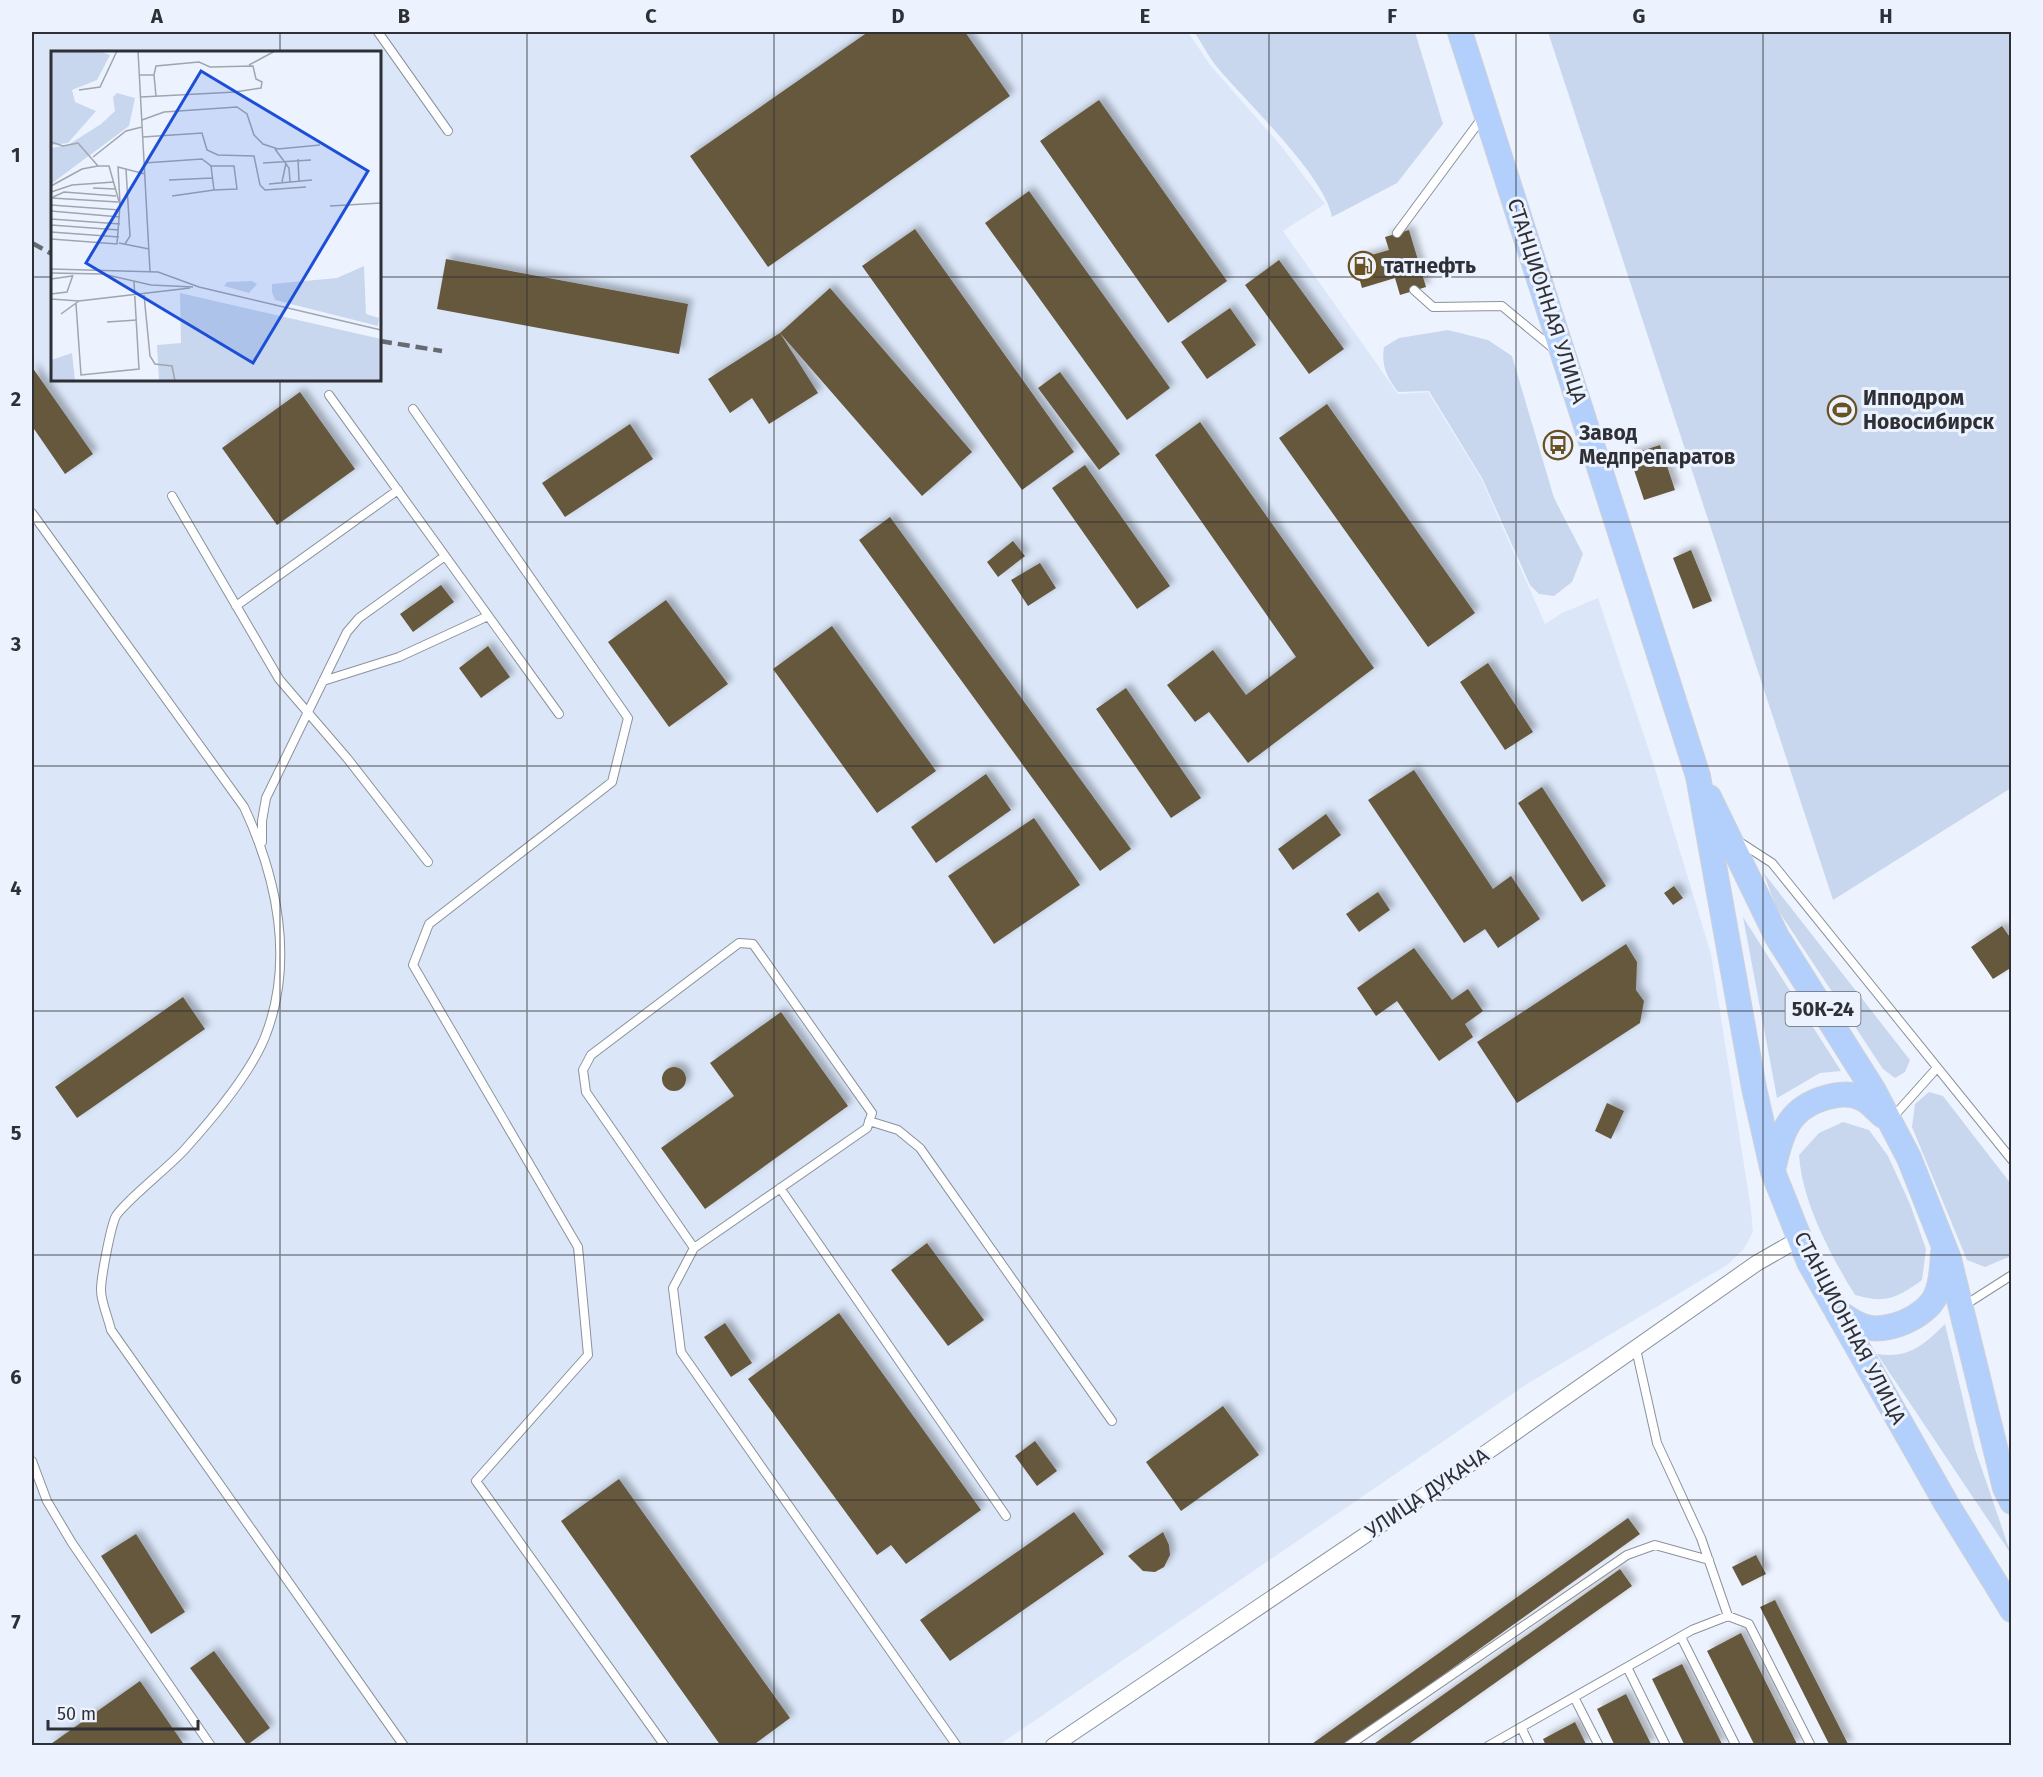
<svg xmlns="http://www.w3.org/2000/svg" width="2043" height="1777" viewBox="0 0 2043 1777" font-family="'Fira Sans',sans-serif">
  <style>
    .built { fill: #dbe7f9; fill-rule: evenodd }
    .green { fill: #c8d7ee }
    .building { fill: #66583d; filter: url(#shadow) }
    .lines { fill: none; stroke-linecap: round; stroke-linejoin: round }
    .service-casing { stroke: #8b929c; stroke-width: 10 }
    .minor-casing { stroke: #8b929c; stroke-width: 17 }
    .primary-casing { stroke: #d1d1d3; stroke-width: 26 }
    .service { stroke: #fff; stroke-width: 8 }
    .minor { stroke: #fff; stroke-width: 15 }
    .primary { stroke: #b3d0fd; stroke-width: 24 }
    .rail { stroke: #666a71; stroke-width: 4.5; stroke-dasharray: 12 6; stroke-linecap: butt }
    .grid { fill: none; stroke: #2e3035; stroke-width: 1.5; stroke-opacity: 0.55 }
    .labels { text-anchor: middle; dominant-baseline: central; stroke-width: 6; stroke-linejoin: round; paint-order: stroke }
    .shield { fill: #ecf3ff; stroke: #676a72; stroke-width: 1.5 }
    .shield-label { font-size: 20px; font-weight: bold; fill: #2e3035 }
    .poi-label { font-size: 21px; font-weight: bold; fill: #2e3035; stroke: #ecf3ff; text-anchor: start }
    .street-label { font-size: 21px; fill: #2e3035; stroke: #ecf3ff }
    .inset-road { fill: none; stroke: #a0a5ae; stroke-width: 1.5 }
    .view { fill: #1d4ed8; fill-opacity: 0.15; stroke: #1d4ed8; stroke-width: 3 }
    .inset-edge { fill: none; stroke: #2e3035; stroke-width: 3 }
    .neatline { fill: none; stroke: #2e3035; stroke-width: 2 }
    .grid-label { font-size: 20px; text-anchor: middle; font-weight: bold; fill: #2e3035 }
  </style>
  <defs>
    <filter id="shadow"><feDropShadow dx="5" dy="-5" stdDeviation="3" flood-color="#0004"/></filter>
  </defs>
  <rect width="100%" height="100%" fill="#ecf3ff"/>
  <!-- built -->
  <path class="built" d="M32 32H1188L1211 66 1282 147 1325 204 1283 231 1398 394 1428 392 1481 478 1545 624 1562 613 1598 598 1653 762 1711 954 1751 1209 1753 1232 1744 1249 1727 1265 1527 1384 999 1745 32 1746ZM52 52H380V380H52Z"/>
  <!-- green -->
  <path class="green" d="M1194 32H1415L1443 124 1397 183 1332 217C1324 175 1246 102 1217 67 1208 56 1202 43 1194 32Z
    M1548 32H2011V788L1833 900Z
    M1448 330 1488 340 1512 356 1554 498 1583 554 1572 582 1554 596 1539 594 1530 585 1482 478 1429 391 1398 392C1387 377 1381 366 1384 347L1399 338Z
    M1763 872 1910 1060 1905 1072 1895 1078 1883 1069 1776 907Z
    M1743 917 1841 1071 1820 1073 1777 1098Z
    M1929 1092 1943 1096 2011 1184V1256L1985 1267 1967 1260 1912 1127 1915 1104Z
    M1843 1122 1869 1130 1888 1156 1910 1204 1926 1249 1922 1280C1897 1298 1886 1304 1855 1295 1831 1256 1802 1202 1799 1155L1819 1133Z
    M1945 1324 1975 1449 2011 1554 1877 1354C1908 1359 1924 1345 1945 1324Z"/>
  <!-- building -->
  <path class="building" d="M868 32H965L1010 96 768 267 690 156Z
    M1099 100 1227 281 1168 323 1040 141Z
    M1029 191 1170 388 1127 420 985 223Z
    M915 229 1074 452 1022 490 862 266Z
    M1409 230 1426 287 1400 295 1395 278 1362 288 1354 260 1389 250 1385 237Z
    M446 259 688 304 679 354 437 309Z
    M1279 260 1344 349 1309 374 1245 285Z
    M830 288 972 452 922 496 780 333Z
    M1230 308 1256 345 1207 379 1181 342Z
    M780 333 818 393 769 424 752 398 730 413 708 379Z
    M32 367 93 454 65 474 32 426Z
    M1060 372 1120 454 1099 470 1038 388Z
    M300 392 355 469 277 525 222 448Z
    M1327 404 1475 613 1428 647 1279 438Z
    M1200 422 1374 668 1248 763 1209 712 1195 722 1167 685 1213 650 1246 695 1296 657 1155 455Z
    M630 424 653 459 565 517 542 483Z
    M1660 445 1675 490 1644 500 1629 455Z
    M1085 465 1170 586 1137 609 1052 488Z
    M890 517 1131 849 1100 871 859 540Z
    M1013 541 1025 556 998 577 987 562Z
    M1691 550 1712 601 1693 609 1673 558Z
    M1040 563 1056 588 1028 606 1011 580Z
    M441 585 454 602 413 632 400 614Z
    M666 600 728 684 669 727 608 642Z
    M832 626 936 771 877 813 773 669Z
    M488 646 510 677 481 698 459 668Z
    M1488 663 1533 732 1505 750 1460 682Z
    M1126 688 1201 798 1171 818 1096 709Z
    M1414 770 1493 889 1511 876 1540 919 1498 948 1485 929 1464 943 1368 800Z
    M986 774 1011 810 936 863 911 827Z
    M1542 787 1606 886 1582 902 1518 803Z
    M1326 814 1341 835 1293 870 1278 849Z
    M1034 818 1080 885 994 944 948 876Z
    M1674 886 1683 898 1673 905 1664 893Z
    M1378 892 1390 910 1359 932 1346 914Z
    M2002 926 2012 940V967L1993 979 1971 947Z
    M1626 944 1637 962 1636 990 1644 1001 1640 1023 1517 1103 1477 1042Z
    M1414 948 1452 1000 1468 989 1483 1011 1465 1024 1473 1037 1439 1061 1397 1001 1376 1016 1357 988Z
    M183 997 205 1029 77 1118 55 1087Z
    M781 1012 848 1106 705 1209 661 1148 734 1096 710 1063Z
    M662 1079a12 12 0 1 1 24 0a12 12 0 1 1-24 0Z
    M1607 1103 1624 1111 1611 1139 1595 1131Z
    M927 1243 984 1320 948 1346 891 1270Z
    M839 1313 981 1510 906 1564 891 1545 877 1555 748 1379Z
    M725 1323 752 1363 731 1377 704 1337Z
    M1223 1406 1259 1455 1181 1511 1146 1462Z
    M1035 1441 1057 1471 1037 1486 1015 1456Z
    M619 1479 790 1718 752 1746H721L561 1521Z
    M1074 1512 1104 1554 950 1661 920 1620Z
    M1628 1518 1640 1534 1344 1746H1309Z
    M1163 1532 1169 1545 1170 1555 1164 1567 1155 1572 1143 1571 1128 1556Z
    M136 1534 185 1612 151 1634 101 1556Z
    M1756 1555 1766 1574 1742 1586 1732 1567Z
    M1620 1569 1632 1586 1406 1746H1371Z
    M1775 1600 1849 1746H1830L1760 1607Z
    M1741 1633 1798 1746H1755L1707 1651Z
    M214 1651 270 1728 247 1745 190 1668Z
    M1682 1664 1723 1746H1685L1652 1679Z
    M140 1681 185 1746H48Z
    M1626 1694 1652 1746H1615L1597 1709Z
    M1575 1722 1587 1746H1546L1543 1739Z"/>
  <g class="lines">
    <!-- service casing -->
    <g class="service-casing">
      <path id="service" d="M378 32 448 131
        M1397 233 1482 118
        M1414 290 1433 307 1502 306 1555 350
        M329 395 559 714
        M413 409 628 718 612 782 429 924 413 965 578 1247 588 1355 476 1481 665 1746
        M172 496 279 679 347 758 428 862
        M32 513 244 807C277 878 295 961 265 1037 250 1074 213 1118 186 1148 174 1163 119 1206 115 1218 110 1231 101 1277 101 1290 101 1302 108 1317 111 1330L404 1746
        M236 606 398 490
        M323 681 399 657 488 616
        M1738 841 1772 863 2012 1160
        M262 842V821L266 798 347 632 359 618 445 556
        M1893 1117 1936 1069
        M869 1121 898 1130 920 1148 1112 1421
        M780 1188 1006 1516
        M694 1248 586 1092 583 1070 591 1055 739 943 753 944 872 1113 867 1128 694 1248 673 1288 681 1352 957 1746
        M1965 1305 2012 1275
        M1636 1349 1657 1443 1701 1538 1728 1616
        M32 1461 47 1501 72 1543 211 1746
        M1681 1637 1736 1746
        M1627 1667 1666 1746
        M1574 1697 1599 1746
        M1521 1727 1530 1746
        M1348 1746 1627 1555 1655 1545 1709 1560
        M1488 1746 1692 1630 1728 1616 1749 1624 1811 1746"/>
    </g>
    <!-- minor casing -->
    <g class="minor-casing">
      <path id="minor" d="M1053 1746 1450 1478 1757 1263 1799 1239"/>
    </g>
    <!-- primary casing -->
    <g class="primary-casing">
      <path id="primary" d="M1460 32 1698 776 1754 1088 1773 1172 1809 1262 1946 1503 2012 1610
        M1709 797 1777 937 1874 1091 1909 1158 1949 1259 2005 1488 2012 1502
        M1774 1166C1782 1130 1790 1107 1828 1097 1839 1094 1851 1093 1861 1098 1869 1101 1876 1110 1883 1116
        M1838 1312C1846 1317 1854 1323 1863 1326 1885 1335 1927 1317 1936 1295 1942 1282 1942 1268 1943 1253"/>
    </g>
    <!-- service -->
    <use href="#service" class="service"/>
    <!-- minor -->
    <use href="#minor" class="minor"/>
    <!-- primary -->
    <use href="#primary" class="primary"/>
    <!-- rail -->
    <path class="rail" d="M32 243 52 254
      M380 341 442 351"/>
  </g>
  <!-- grid -->
  <path class="grid" d="M280 32V52M527 32V1746M774 32V1746M1022 32V1746M1269 32V1746M1516 32V1746M1763 32V1746M32 277H52M380 277H2012M280 380V1746M32 522H2012M32 766H2012M32 1011H2012M32 1255H2012M32 1500H2012"/>
  <!-- icons -->
  <defs>
    <g id="fuel-ring" transform="scale(1.5)"><circle r="9.5" fill="#ecf3ff" stroke="#695122" stroke-width="1.5"/><path d="M-5.5-6h7V0h2V4h1.3V-2.5L3-4.5l.8-.8L6-3V5H2.5V1h-1V6h-7ZM-4.2-4.7v3.2H.2V-4.7Z" fill="#695122"/></g>
    <g id="stadium-ring" transform="scale(1.5)"><circle r="9.5" fill="#ecf3ff" stroke="#695122" stroke-width="1.5"/><path d="M0-5a6.5 5 0 1 0 0 10a6.5 5 0 1 0 0-10ZM-3.5-1.8h7v3.6h-7Z" fill="#695122"/></g>
    <g id="bus-ring" transform="scale(1.5)"><circle r="9.5" fill="#ecf3ff" stroke="#695122" stroke-width="1.5"/><path d="M-5-6H5V4H4V6H2V4H-2V6H-4V4H-5ZM-3.5-4V0h7V-4ZM-3.5 1.2v1.5H-2V1.2ZM2 1.2v1.5H3.5V1.2Z" fill="#695122"/></g>
  </defs>
  <g fill-rule="evenodd">
    <use href="#fuel-ring" x="1363" y="266"/>
    <use href="#stadium-ring" x="1842" y="410"/>
    <use href="#bus-ring" x="1558" y="445"/>
  </g>
  <g class="labels">
    <!-- shield labels -->
    <rect class="shield" x="1785.5" y="992" width="75" height="34" rx="4.5"/>
    <g class="shield-label">
      <text x="1823" y="1009">50К-24</text>
    </g>
    <!-- poi labels -->
    <g class="poi-label">
      <text x="1384" y="266">татнефть</text>
      <text x="1863" y="398">Ипподром<tspan x="1863" dy="24">Новосибирск</tspan></text>
      <text x="1579" y="433">Завод<tspan x="1579" dy="24">Медпрепаратов</tspan></text>
    </g>
    <!-- street labels -->
    <g class="street-label">
      <text transform="translate(1547 301) rotate(72)">СТАНЦИОННАЯ УЛИЦА</text>
      <text transform="translate(1850 1328) rotate(62)">СТАНЦИОННАЯ УЛИЦА</text>
      <text transform="translate(1427 1493) rotate(-34)">УЛИЦА ДУКАЧА</text>
    </g>
  </g>
  <!-- overview -->
  <g transform="translate(51 51)">
    <rect width="330" height="330" fill="#ecf3ff"/>
    <path d="M0 0H48L59 4 46 29 21 39 24 51 45 60 17 92 0 94ZM66 42 84 47 78 75 0 133V97L17 94 50 73 64 60 62 46ZM313 215 315 263 328 267 327 275 224 249 221 241V233L286 227ZM201 230 206 233 198 242 173 235 176 231ZM129 242 330 288V330H108L106 294 130 292ZM21 302 24 330H0V309Z" fill="#c8d7ee"/>
    <path class="inset-road" d="M87 0 99 220M198 14 224 0M89 24H103L105 15 148 11 159 16 202 15 205 28 211 31 210 37 184 41 90 46M103 24 105 45M28 39 49 36 66 0M91 69 113 61 186 56 196 63 203 84 212 93 227 98 269 94M92 86 151 82 156 99 167 104 203 105 209 134 214 139 255 136M0 91 12 95 27 92 47 115H58L69 154 66 193 0 188M224 98 238 117 239 131M42 106 75 80 91 76M247 108 248 130M93 112 151 108 160 115 163 139 186 138 183 115H160M212 112 260 109M118 129 161 127M231 131 235 112M218 133 261 129M0 135 31 118 47 115M42 137 64 138M0 141 21 134 63 131M121 145 163 139M2 146 13 141 65 145M0 147 67 151M69 152 67 116 94 123M0 154 69 159M279 155 330 152M0 160 69 166M0 168 69 173M0 174 68 179M0 181 68 186M68 192 98 198M74 193 79 185 75 118M0 218 107 221 148 236 330 279M0 222 52 223 100 234 142 236M0 228 21 225M0 243 16 241 22 224M93 244 99 305 104 313 121 315 124 330M0 248 28 250M25 253 30 324 88 318 83 231M10 263 28 250 139 237M56 271 86 269"/>
    <path class="view" d="M150 20 317 120 202 312 35 212Z"/>
    <rect width="330" height="330" class="inset-edge"/>
  </g>
  <!-- border -->
  <rect width="2043" height="1777" fill="none" stroke="#ecf3ff" stroke-width="66"/>
  <!-- scale -->
  <path d="M48 1720v9h150v-9" fill="none" stroke="#2e3035" stroke-width="3"/>
  <text x="57" y="1720" font-size="18" fill="#2e3035" stroke="#ecf3ff" stroke-width="4.5" paint-order="stroke">50 m</text>
  <rect x="33" y="33" width="1977" height="1711" class="neatline"/>
  <g class="grid-label">
    <text x="157" y="23">A</text>
    <text x="404" y="23">B</text>
    <text x="651" y="23">C</text>
    <text x="898" y="23">D</text>
    <text x="1145" y="23">E</text>
    <text x="1392" y="23">F</text>
    <text x="1639" y="23">G</text>
    <text x="1886" y="23">H</text>
    <text x="16" y="162">1</text>
    <text x="16" y="406">2</text>
    <text x="16" y="651">3</text>
    <text x="16" y="895">4</text>
    <text x="16" y="1140">5</text>
    <text x="16" y="1384">6</text>
    <text x="16" y="1629">7</text>
  </g>
</svg>
